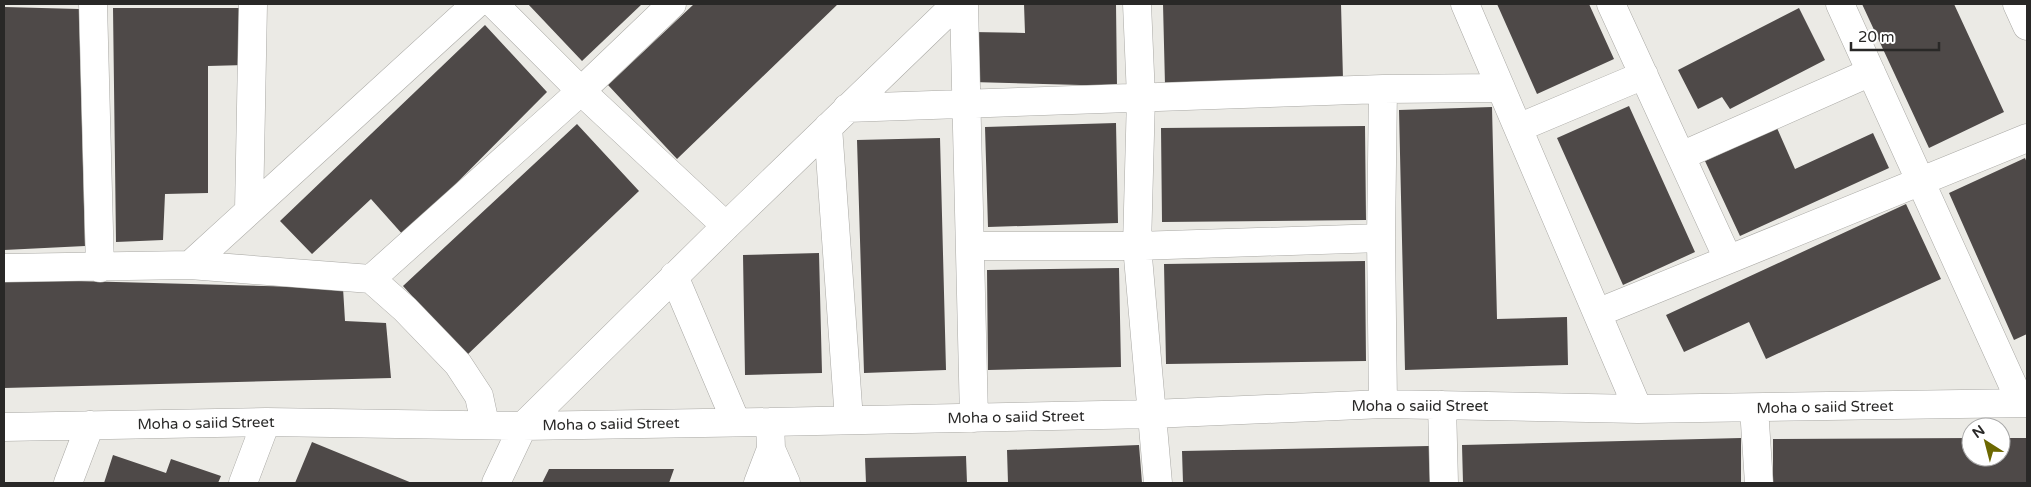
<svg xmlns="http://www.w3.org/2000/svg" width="2031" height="487" viewBox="0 0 2031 487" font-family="'Varela Round',sans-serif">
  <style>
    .building { fill: #4e4948 }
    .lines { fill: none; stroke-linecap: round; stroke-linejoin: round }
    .minor-casing { stroke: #a9a8a4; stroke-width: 29 }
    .minor { stroke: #fff; stroke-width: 28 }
    .labels { text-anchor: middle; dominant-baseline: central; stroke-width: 5; stroke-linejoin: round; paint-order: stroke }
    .street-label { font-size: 15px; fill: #292827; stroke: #fff }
  </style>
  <rect width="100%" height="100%" fill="#ebeae5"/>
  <!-- building -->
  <path class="building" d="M528 4H642L582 61Z
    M694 4H838L677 159 608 85Z
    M1024 4H1116L1117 86 972 82V32L1025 33Z
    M1163 4H1341L1343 79 1165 85Z
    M1497 4H1589L1614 59 1537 94Z
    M1862 4H1954L2004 112 1929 148Z
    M4 7 79 9 85 246 4 250Z
    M113 8H243L245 65 208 66V193L165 194 163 240 116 242Z
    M1799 8 1825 60 1730 109 1722 97 1698 109 1678 70Z
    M485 25 547 92 404 236 371 199 312 254 280 221Z
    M1629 106 1695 252 1623 285 1557 138Z
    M1492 107 1497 319 1567 317 1568 365 1405 370 1399 110Z
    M1116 123 1118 223 988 227 985 127Z
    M577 124 639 191 466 356 403 286Z
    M1365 126 1366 220 1162 222 1161 128Z
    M1777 128 1795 169 1873 133 1889 168 1740 236 1705 161Z
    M940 138 946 370 864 373 857 140Z
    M2025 158 2027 163V334L2014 340 1949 193Z
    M1906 204 1941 279 1766 359 1749 322 1684 352 1666 315Z
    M819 253 822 373 745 375 743 255Z
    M1365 261 1366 361 1166 364 1164 264Z
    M1119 268 1121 367 988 370 987 270Z
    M4 279 343 288 345 321 386 323 391 378 4 388Z
    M1741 438V483H1463L1462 445Z
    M1971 438V457H2001V438H2027V483H1773V439Z
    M312 442 412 483H295Z
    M1139 445 1142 483H1008L1007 450Z
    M1429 446 1430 483H1183L1182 451Z
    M113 455 166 473 171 459 221 476 218 483H104Z
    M966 456 967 483H866L865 458Z
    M549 469H674L669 483H542Z"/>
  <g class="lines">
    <!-- minor casing -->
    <g class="minor-casing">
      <path id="minor" d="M93 4 100 268
        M494 4 581 91 726 226
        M964 4 974 418
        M1137 4 1141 97 1137 246 1158 483
        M1465 4 1638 409
        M1611 4 1728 259
        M1840 4 2021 403
        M2017 4 2027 26
        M1383 89 1381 238 1383 404
        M847 108 1383 89 1501 88
        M828 127 849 420
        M1518 128 1644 75
        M1681 156 1871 72
        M249 210 253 4
        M971 246H1137L1381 238
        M190 265 476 4
        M4 268 190 265 371 279 405 309 458 364 479 396 485 424
        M674 276 736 422
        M371 279 581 91 672 4
        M1597 313 2027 138
        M1442 405 1444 483
        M1754 408 1759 483
        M4 427 266 422 523 426 770 422 1152 414 1383 404 1638 409 2027 403
        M771 449 786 483
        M68 483 90 425
        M243 483 266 422
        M496 483 523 426 726 226 956 4
        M758 483 771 449 770 422"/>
    </g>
    <!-- minor -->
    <use href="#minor" class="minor"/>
  </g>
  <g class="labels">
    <!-- street labels -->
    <g class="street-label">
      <text x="1420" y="406">Moha o saiid Street</text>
      <text transform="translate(1825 407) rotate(-1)">Moha o saiid Street</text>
      <text transform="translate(1016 417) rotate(-1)">Moha o saiid Street</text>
      <text transform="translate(206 423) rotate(-1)">Moha o saiid Street</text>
      <text transform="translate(611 424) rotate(-1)">Moha o saiid Street</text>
    </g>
  </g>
  <!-- border -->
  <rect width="2031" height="487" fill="none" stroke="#292827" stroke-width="10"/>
  <!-- north arrow -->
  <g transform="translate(1986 442) rotate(324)"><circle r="24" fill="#ffffff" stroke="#a9a9a9"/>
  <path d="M0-4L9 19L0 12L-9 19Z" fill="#6c6800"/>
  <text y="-8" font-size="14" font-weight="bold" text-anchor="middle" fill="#292827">N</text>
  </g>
  <!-- scale -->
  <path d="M1851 42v8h88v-8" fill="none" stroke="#292827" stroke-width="2.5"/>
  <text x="1858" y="42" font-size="15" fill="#292827" stroke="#ffffff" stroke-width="4" paint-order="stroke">20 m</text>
</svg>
